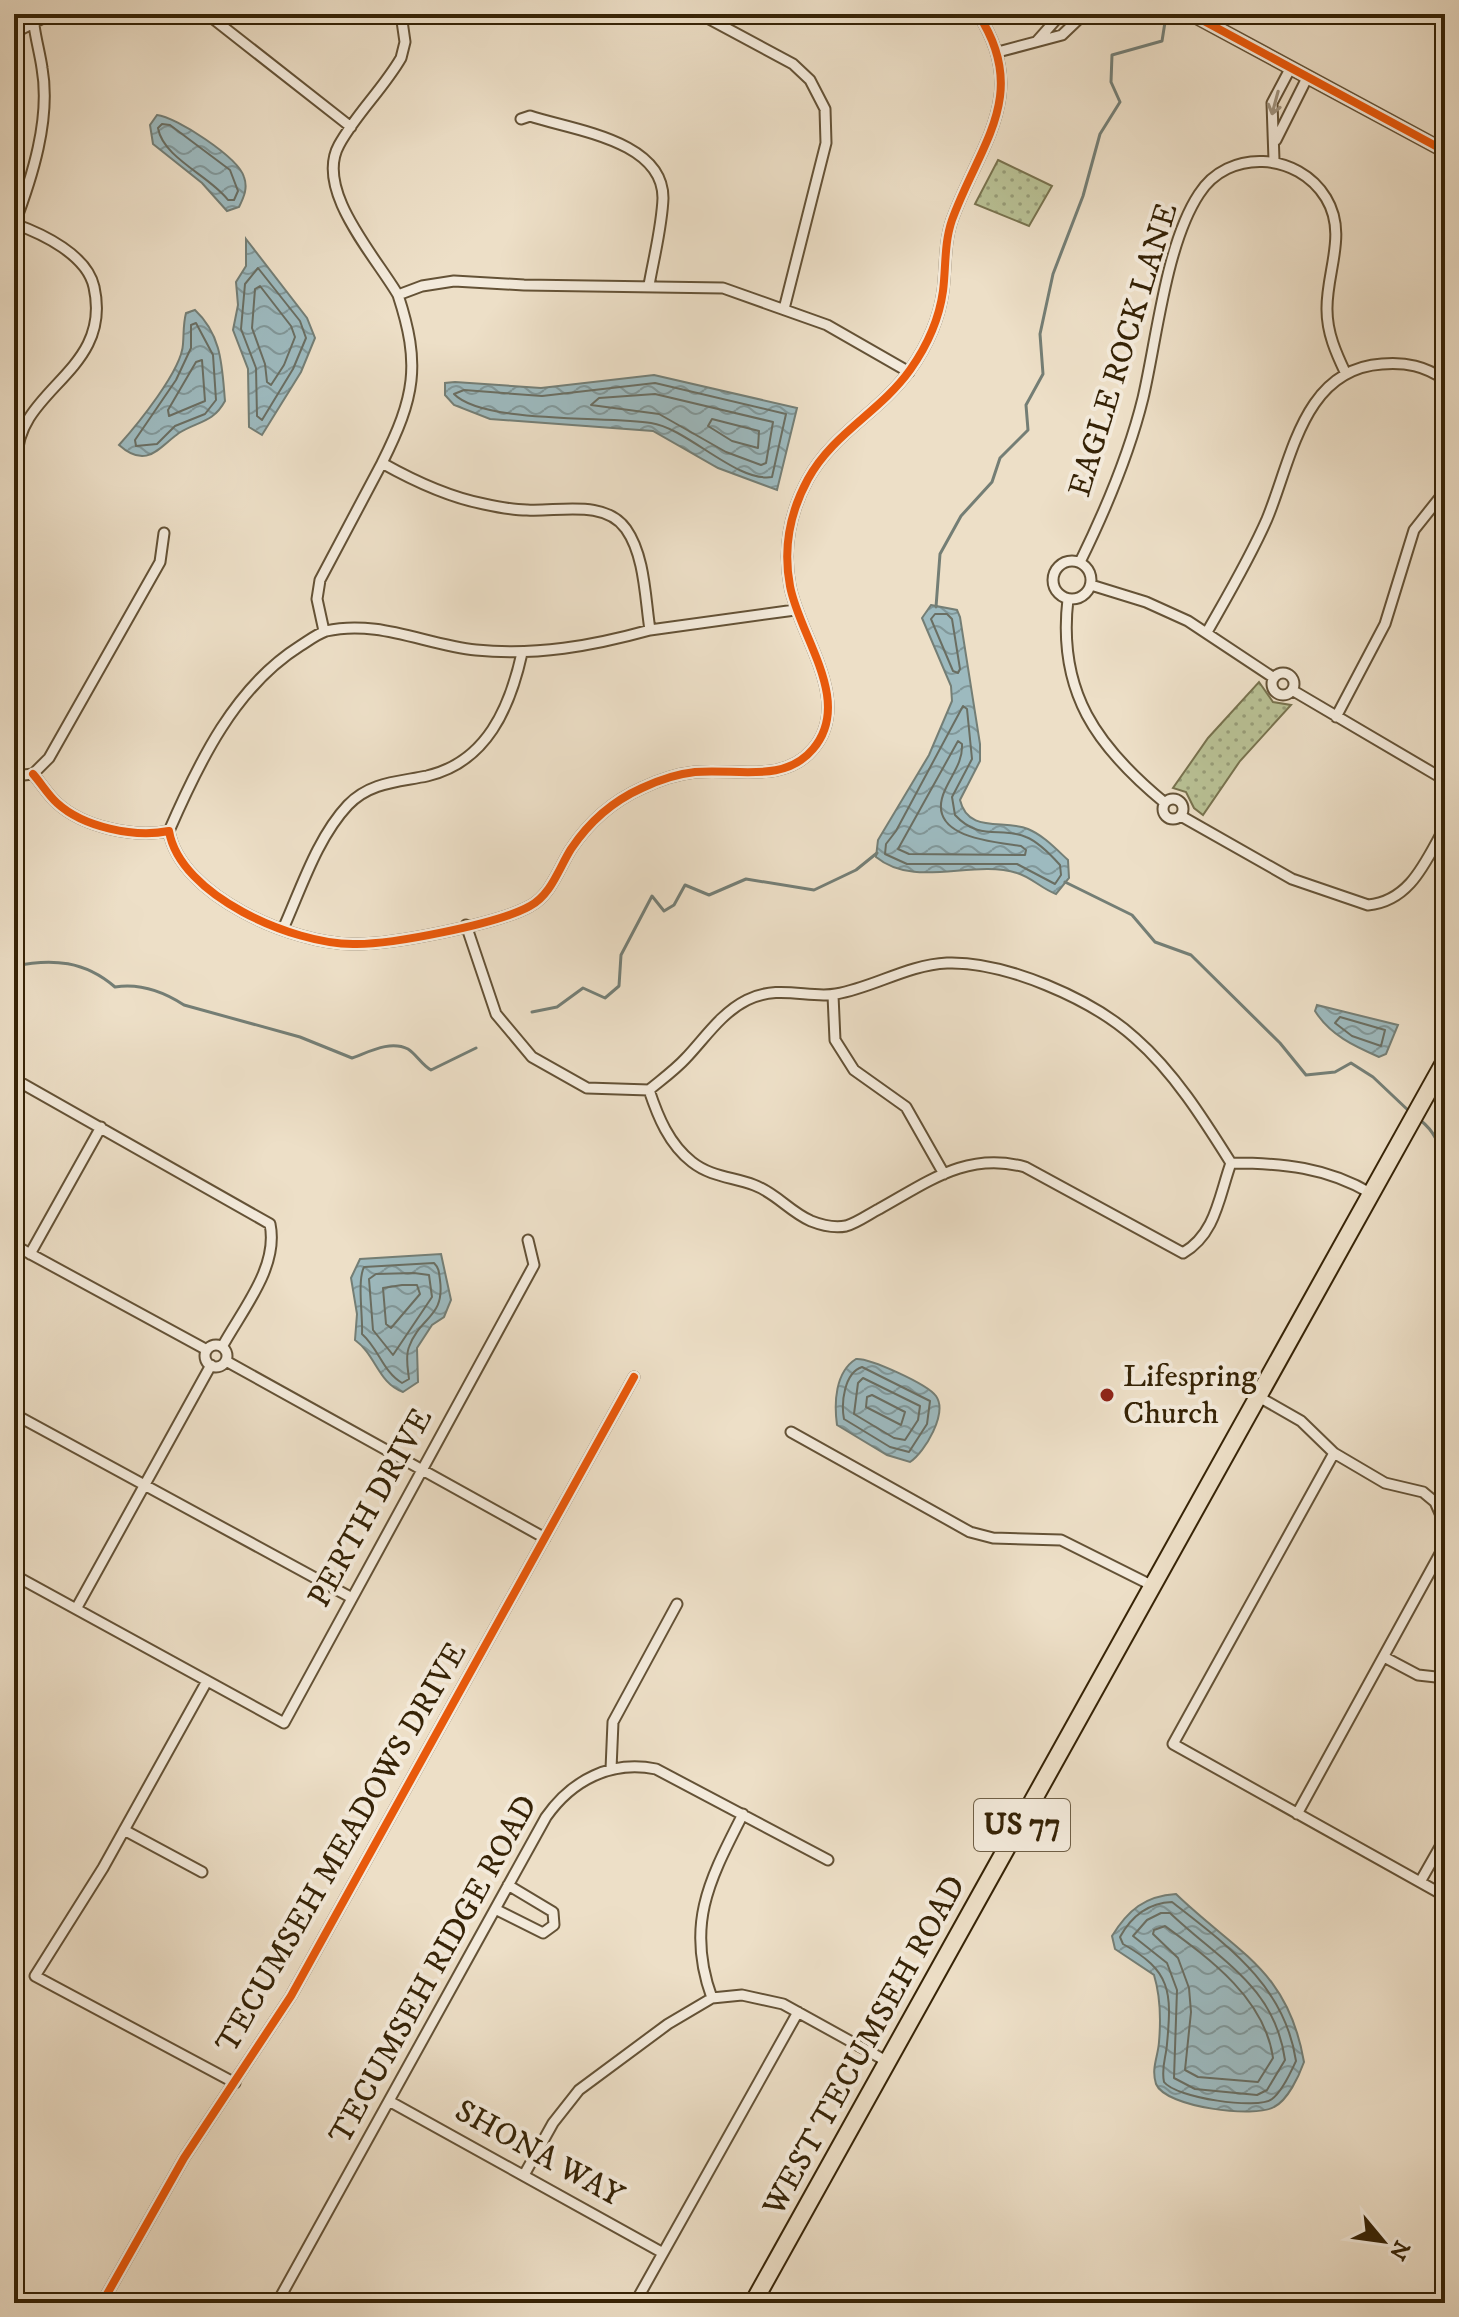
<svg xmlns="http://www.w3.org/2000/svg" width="1459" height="2317" viewBox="0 0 1459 2317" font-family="'IM FELL DW Pica',serif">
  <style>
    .grass { fill: url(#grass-dots); stroke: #78724e; stroke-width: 2 }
    .water { fill: url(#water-waves); stroke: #747e75; stroke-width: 2 }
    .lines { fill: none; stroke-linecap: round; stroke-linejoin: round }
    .shore { stroke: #6a6e62; stroke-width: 2 }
    .stream { stroke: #747e75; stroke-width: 3 }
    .minor-casing { stroke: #645236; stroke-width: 13 }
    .tertiary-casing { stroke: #645236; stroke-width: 16 }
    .primary-casing { stroke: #362306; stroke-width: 20 }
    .minor { stroke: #f3eadb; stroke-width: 9 }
    .tertiary { stroke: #f3eadb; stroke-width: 12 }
    .primary { stroke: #eddfc7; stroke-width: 16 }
    .cycleway-casing { stroke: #f3eadb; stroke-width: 13 }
    .cycleway { stroke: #e8590c; stroke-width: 8 }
    .oneway { stroke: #9e907b }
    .poi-dot { fill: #8f2418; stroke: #f3eadb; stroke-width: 3 }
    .labels { text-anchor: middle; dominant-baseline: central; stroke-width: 8; stroke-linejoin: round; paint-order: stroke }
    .shield { fill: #f3eadb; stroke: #6f5f46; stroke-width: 2 }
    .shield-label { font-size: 30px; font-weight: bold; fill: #362306 }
    .street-label { font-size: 32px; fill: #362306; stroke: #f3eadb }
    .poi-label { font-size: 32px; fill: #362306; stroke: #f3eadb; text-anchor: start }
  </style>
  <defs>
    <pattern id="grass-dots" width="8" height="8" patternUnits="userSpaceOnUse" patternTransform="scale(2)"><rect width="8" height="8" fill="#b9c195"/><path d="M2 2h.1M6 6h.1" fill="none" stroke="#979c78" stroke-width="1.8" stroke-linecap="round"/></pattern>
    <pattern id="water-waves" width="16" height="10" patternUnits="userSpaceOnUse" patternTransform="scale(2)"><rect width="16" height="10" fill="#9dbabf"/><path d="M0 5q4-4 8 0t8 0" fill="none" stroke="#819799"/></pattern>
  </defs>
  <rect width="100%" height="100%" fill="#eddfc7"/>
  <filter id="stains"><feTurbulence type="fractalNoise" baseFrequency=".0025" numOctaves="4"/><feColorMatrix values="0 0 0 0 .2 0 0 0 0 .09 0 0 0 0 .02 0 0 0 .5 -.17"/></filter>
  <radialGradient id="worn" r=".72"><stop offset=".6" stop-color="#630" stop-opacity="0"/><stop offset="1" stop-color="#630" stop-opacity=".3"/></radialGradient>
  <!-- grass -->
  <path class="grass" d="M998 160 1052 186 1029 226 975 204Z
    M1259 682 1273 702 1291 705 1240 761 1203 815 1194 808 1186 792 1173 788 1208 738Z"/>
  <!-- water -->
  <path class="water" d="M157 115C176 117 238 157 244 177 248 188 244 197 239 207L227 211 202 183 153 144 150 125Z
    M246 239 307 318 315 338 301 372 262 435 249 427 248 369 233 330 238 305 236 282 246 266Z
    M195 310C222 335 222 367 225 401 213 423 198 421 179 433 159 447 147 470 119 445 137 425 182 370 183 344 184 332 183 325 186 313Z
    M654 375 797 408 777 490 718 468 653 431 490 419 454 405 445 395V383L455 382 541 388Z
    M931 605 957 610 960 617 980 744V761L960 800C968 834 1004 819 1028 829 1043 835 1056 849 1068 860L1069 878 1056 894C1042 889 1031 877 1017 873 972 859 915 889 876 857L878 840 929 755 952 701 951 686 922 618Z
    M1317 1005 1398 1025 1386 1054 1379 1057C1354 1046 1330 1035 1315 1011Z
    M441 1254 451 1300 444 1317 432 1325 417 1348 418 1382 403 1392C378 1383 376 1355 355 1340L357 1314 351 1278 360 1259Z
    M856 1359C870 1358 927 1384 936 1396 948 1413 925 1452 910 1462L887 1455 837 1425C834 1403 835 1372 856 1359Z
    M1176 1894C1237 1953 1288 1969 1304 2062 1299 2076 1288 2100 1274 2107 1256 2118 1166 2108 1156 2084 1151 2068 1158 2057 1159 2042 1161 2019 1161 1998 1154 1975L1115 1949 1112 1936C1128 1910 1145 1896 1176 1894Z"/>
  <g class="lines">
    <!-- shore -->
    <path class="shore" d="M162 124 170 125 230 170 238 191 234 200H228C210 176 163 158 158 128Z
      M258 268 300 321 306 338 293 369 262 420 257 416 256 368 241 329 245 284Z
      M260 286 291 326 295 337 284 365 271 385 267 382 265 364 252 328 255 289Z
      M196 323 213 355 216 400 205 414 175 426 157 444 136 446 135 440 176 380 191 348V325Z
      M202 360 205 401 169 416 168 410 196 362Z
      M655 383 786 414 772 477C737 483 687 428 651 423 607 416 483 424 454 394L464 390 542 396Z
      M655 394 773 422 766 463 761 465 726 452 659 414 591 405 599 398Z
      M712 419 759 431 758 448 732 441 708 426Z
      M935 614H947L952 619 960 669 958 673 953 671 931 619Z
      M963 706 967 709 972 759 952 797 955 815C980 842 1001 826 1026 837 1039 842 1051 855 1060 865L1061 875 1055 884 1017 864H907L885 854 886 844 896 831Z
      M958 741 962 744C963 762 952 774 945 790 923 838 995 842 1021 846L1026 850 1025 855 909 854 898 849Z
      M1340 1017 1385 1030 1381 1046 1352 1036 1335 1023Z
      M434 1263C439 1268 439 1272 440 1280 445 1318 420 1316 409 1347 405 1357 408 1369 409 1379L402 1383C383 1372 379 1349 362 1334 363 1316 357 1281 364 1267Z
      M414 1273 429 1275 432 1297 393 1355 373 1330 369 1279 376 1274Z
      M402 1285H417L420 1294 391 1328 386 1324 383 1288Z
      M862 1367 930 1401 927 1424 909 1452 890 1447 844 1419C841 1403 844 1373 862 1367Z
      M863 1378 920 1406 918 1420 905 1440 894 1438 854 1414 858 1383Z
      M872 1395 905 1412 901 1425 866 1407 867 1397Z
      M1172 1902C1228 1946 1285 1986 1296 2061 1291 2072 1282 2092 1272 2099 1258 2110 1176 2098 1164 2082 1161 2067 1166 2058 1167 2044 1172 1991 1171 1971 1123 1944L1120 1937C1131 1917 1148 1903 1172 1902Z
      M1161 1913H1170C1219 1960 1275 1986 1285 2060L1267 2090 1257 2095 1195 2089 1174 2078 1177 1990 1167 1963 1133 1936 1147 1920Z
      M1165 1926C1210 1959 1265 1999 1273 2058L1258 2082 1198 2077 1185 2070 1191 2012 1189 1988 1178 1958 1153 1934 1154 1930Z"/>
    <!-- stream -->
    <path class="stream" d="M936 607 940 554 961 516 992 482 1000 458 1028 430 1026 405 1043 374 1040 334 1053 274 1083 196 1100 134 1120 102 1111 82 1112 55 1162 41 1166 16
      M1065 882 1132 915 1155 942 1191 955 1280 1043 1306 1075 1335 1072 1351 1063 1373 1077 1410 1112
      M14 966C53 958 85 961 115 987 140 983 164 992 184 1005L300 1037 352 1058C369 1052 390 1040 408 1049 416 1054 422 1065 431 1070L476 1048
      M532 1012 557 1007 583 988 605 998 619 986 621 955 652 896 664 911 674 905 685 885 709 895 746 879 814 890 856 870 877 853
      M1419 1119C1445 1140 1436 1152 1445 1178"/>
    <!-- minor casing -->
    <g class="minor-casing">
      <path id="minor" d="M207 14 351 127
        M401 14 405 42 401 58C383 89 356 114 339 145 314 190 376 257 398 295L422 286 454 281 524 285 723 288 827 325 909 372
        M700 14 793 64 810 80 825 109 826 143 784 309
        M14 33 51 14
        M1037 41 1061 14
        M998 52 1062 35 1084 14
        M521 119 530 116C572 130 663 140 663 198 662 226 654 257 649 285
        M1276 140 1307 78
        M1274 160 1272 103 1290 69
        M15 224C43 234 87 255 94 287 113 372 17 388 17 459
        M14 225C32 178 51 119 42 68 40 54 36 40 34 25
        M398 295C421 365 415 397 382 463 414 481 448 497 484 504 498 507 513 510 527 510 558 512 605 499 626 529 645 556 645 598 650 630L795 610
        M1053 580a19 19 0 1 1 38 0a19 19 0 1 1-38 0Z
        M1080 562C1106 509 1129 455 1143 398 1157 338 1166 244 1199 194 1228 148 1298 152 1326 198 1348 234 1326 272 1327 310 1327 333 1336 353 1346 374
        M1091 585 1146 602 1188 621 1274 678
        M1068 599C1057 692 1097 747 1165 803
        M324 631 317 599 320 580 382 463
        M1207 632C1228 595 1250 558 1267 519 1292 459 1303 369 1382 364 1406 362 1425 366 1445 380
        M1272 684a11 11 0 1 1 22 0a11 11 0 1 1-22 0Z
        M1292 690 1445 780
        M1336 717 1385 624 1414 530 1445 491
        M33 774C41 783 48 795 57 803 83 827 134 838 169 831 180 896 293 944 353 944 390 945 498 924 530 906 551 895 559 868 571 849 589 822 613 801 642 788 659 780 676 774 695 772 736 768 784 784 813 749 854 701 799 636 790 586 783 549 790 512 808 479 833 433 880 412 910 370 927 346 939 320 943 291 946 268 944 243 952 220 979 145 1031 95 978 14
        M14 776 33 774 49 758 160 562 164 533
        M1163 809a10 10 0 1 1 20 0a10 10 0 1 1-20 0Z
        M1181 816 1292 879 1368 905C1411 901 1426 860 1445 827
        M169 831C199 762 235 687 300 646 308 641 317 634 326 631 378 619 426 645 476 650 536 656 592 646 650 630
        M466 925 496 1014 532 1057 587 1088 649 1090C661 1080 675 1070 686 1058 705 1038 721 1013 747 1000 778 984 810 999 836 994 875 987 907 965 947 963 1005 961 1092 999 1135 1038 1174 1072 1204 1120 1231 1163
        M283 929C301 889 317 838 348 805 370 782 398 782 427 776 487 762 510 707 522 653
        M833 995 835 1040 854 1070 906 1107 944 1174
        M23 1084 270 1224C279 1267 242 1310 222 1347
        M649 1090C658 1117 669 1144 692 1162 711 1177 733 1177 754 1185 776 1193 790 1212 811 1221 821 1225 835 1228 846 1226 857 1223 869 1214 879 1209 928 1182 967 1151 1025 1167L1183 1253C1216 1234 1219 1196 1231 1163
        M1231 1163C1282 1163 1327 1167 1372 1194
        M14 1245 207 1350
        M30 1254 101 1127
        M205 1356a11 11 0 1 1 22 0a11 11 0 1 1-22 0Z
        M226 1361 545 1538
        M1259 1397 1301 1421 1334 1453 1385 1483 1423 1492 1435 1502 1443 1520 1442 1550 1297 1814
        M14 1414 352 1598
        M791 1432 970 1532 993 1538 1061 1540 1155 1587
        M1334 1453 1173 1744 1445 1896
        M14 1575 284 1723 534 1265 528 1240
        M76 1609 211 1365
        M1384 1657 1418 1675 1445 1678
        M207 1681 103 1868 35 1976 235 2083
        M611 1769 613 1722 677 1604
        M124 1830 202 1872
        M1420 1882 1445 1838
        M495 1909 543 1933 554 1925 553 1912 508 1885
        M712 1998C685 1924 710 1879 743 1814
        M389 2101 663 2253
        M524 2175 553 2123 579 2090 668 2024 712 1998 742 1995 783 2004 888 2062
        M102 2303 184 2158 291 1996 634 1377
        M277 2303 546 1817C572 1780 611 1760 656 1769L828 1860
        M635 2303 798 2012"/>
    </g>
    <!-- tertiary casing -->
    <g class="tertiary-casing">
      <path id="tertiary" d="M1191 14 1445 151"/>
    </g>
    <!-- primary casing -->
    <g class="primary-casing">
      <path id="primary" d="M753 2303 1445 1061"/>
    </g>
    <!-- minor -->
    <use href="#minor" class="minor"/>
    <!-- tertiary -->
    <use href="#tertiary" class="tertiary"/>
    <!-- primary -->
    <use href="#primary" class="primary"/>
    <!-- cycleway casing -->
    <g class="cycleway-casing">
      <path id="cycleway" d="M1191 14 1445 151
        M33 774C41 783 48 795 57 803 83 827 134 838 169 831 180 896 293 944 353 944 390 945 498 924 530 906 551 895 559 868 571 849 589 822 613 801 642 788 659 780 676 774 695 772 736 768 784 784 813 749 854 701 799 636 790 586 783 549 790 512 808 479 833 433 880 412 910 370 927 346 939 320 943 291 946 268 944 243 952 220 979 145 1031 95 978 14
        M102 2303 184 2158 291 1996 634 1377"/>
    </g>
    <!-- cycleway -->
    <use href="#cycleway" class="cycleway"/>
  </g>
  <!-- one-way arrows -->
  <defs><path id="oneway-shaft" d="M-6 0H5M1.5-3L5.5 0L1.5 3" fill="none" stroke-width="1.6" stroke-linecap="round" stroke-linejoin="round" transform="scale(2)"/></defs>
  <use class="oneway" href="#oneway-shaft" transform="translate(1275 103) rotate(105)"/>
  <!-- markers -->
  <circle class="poi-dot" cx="1107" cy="1395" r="8"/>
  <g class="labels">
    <!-- shield labels -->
    <rect class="shield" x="974" y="1799" width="96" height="52" rx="6"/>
    <g class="shield-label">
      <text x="1022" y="1825">US 77</text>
    </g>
    <!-- street labels -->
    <g class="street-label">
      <text transform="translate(1124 350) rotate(-73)">EAGLE ROCK LANE</text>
      <text transform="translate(371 1508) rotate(-61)">PERTH DRIVE</text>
      <text transform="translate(342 1848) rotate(-60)">TECUMSEH MEADOWS DRIVE</text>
      <text transform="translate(434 1970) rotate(-61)">TECUMSEH RIDGE ROAD</text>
      <text transform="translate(865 2046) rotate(-61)">WEST TECUMSEH ROAD</text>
      <text transform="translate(539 2154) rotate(29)">SHONA WAY</text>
    </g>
    <!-- poi labels -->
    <g class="poi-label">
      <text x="1123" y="1377">Lifespring<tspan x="1123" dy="37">Church</tspan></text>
    </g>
  </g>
  <!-- margin -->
  <rect width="1459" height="2317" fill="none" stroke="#eddfc7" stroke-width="48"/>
  <rect x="16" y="16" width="1427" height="2285" fill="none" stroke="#362306" stroke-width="4"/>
  <rect x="24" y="24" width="1411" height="2269" fill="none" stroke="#362306" stroke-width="2"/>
  <!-- north arrow -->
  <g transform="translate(1383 2241) rotate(119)" stroke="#f3eadb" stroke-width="6" paint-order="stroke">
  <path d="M0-6L14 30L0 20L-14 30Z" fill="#362306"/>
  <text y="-12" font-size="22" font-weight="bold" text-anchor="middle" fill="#362306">N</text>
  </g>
  <rect width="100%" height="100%" filter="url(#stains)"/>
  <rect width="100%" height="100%" fill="url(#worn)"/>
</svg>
